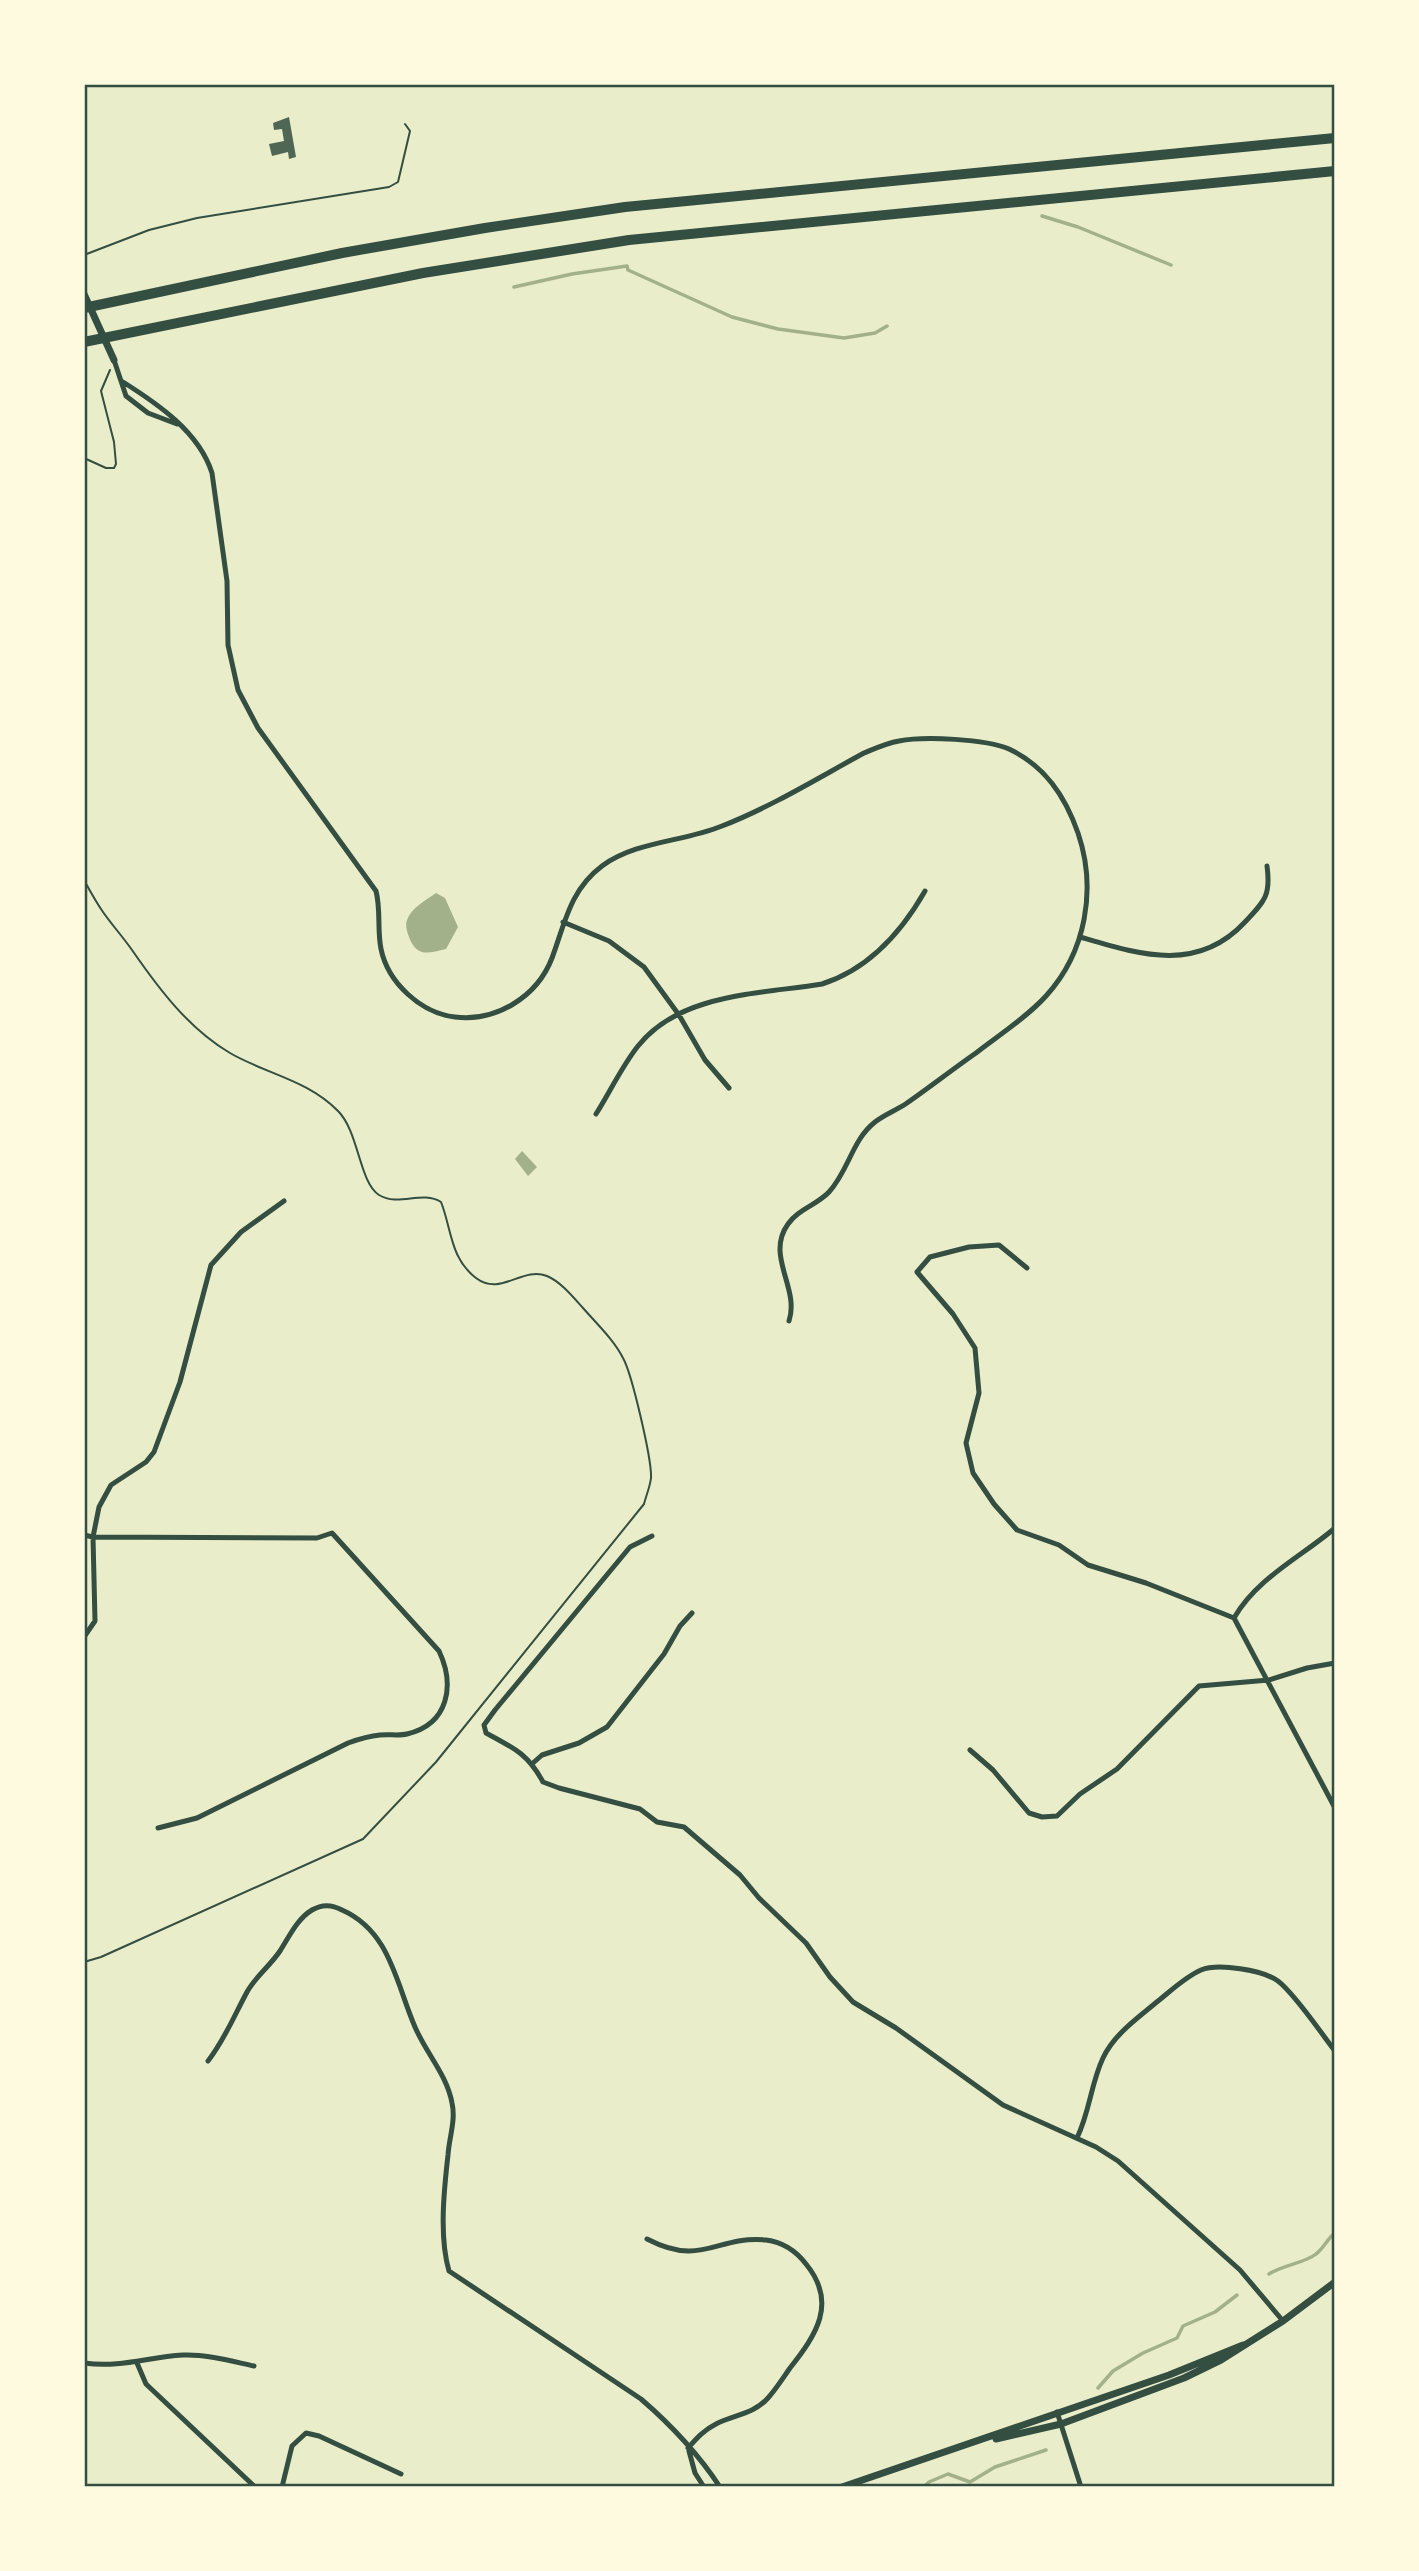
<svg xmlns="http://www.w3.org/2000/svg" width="1419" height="2571" viewBox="0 0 1419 2571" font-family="'Roboto Condensed',sans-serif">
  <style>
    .water { fill: #a3b18a }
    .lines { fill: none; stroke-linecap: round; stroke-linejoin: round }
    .stream { stroke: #a3b18a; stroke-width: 3.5 }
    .building { fill: #4f6655 }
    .path { stroke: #344e41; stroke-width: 2 }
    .minor { stroke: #344e41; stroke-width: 5 }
    .tertiary { stroke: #344e41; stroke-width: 7 }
    .motorway { stroke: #344e41; stroke-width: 10 }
    .neatline { fill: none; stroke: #344e41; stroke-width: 2.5 }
  </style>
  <rect width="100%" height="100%" fill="#e9edc9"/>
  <!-- water -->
  <path class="water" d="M436 893 445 898 458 927 446 949C428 953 417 958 409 937 407 932 405 925 407 920 411 908 426 900 436 893Z
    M522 1151 537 1167 528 1176 515 1159Z"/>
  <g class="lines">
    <!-- stream -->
    <path class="stream" d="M1042 216 1078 227 1171 265
      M514 287 572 274 627 266 628 270 732 317 778 329 844 338 875 333 887 326
      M1269 2274C1283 2265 1305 2263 1316 2254 1324 2248 1327 2239 1335 2233
      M1098 2388 1113 2371 1143 2353 1177 2338 1183 2326 1215 2312 1237 2295
      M924 2487 929 2482 948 2474 970 2482 995 2467 1046 2450"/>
  </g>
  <!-- building -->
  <path class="building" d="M289 117 296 157 289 159 288 152 272 156 269 144 284 141 282 129 274 130 273 123Z"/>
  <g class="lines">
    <!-- path -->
    <path class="path" d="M84 255 149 230 197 218 389 187 398 182 410 131 405 124
      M84 458 106 468H114L116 464 114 442 101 391 110 370
      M84 880C90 891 96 902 103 912 112 925 123 937 132 950 159 989 189 1029 230 1053 266 1074 308 1080 338 1111 359 1132 359 1182 379 1195 399 1207 422 1190 441 1202 452 1230 450 1258 476 1278 501 1297 522 1266 547 1276 561 1282 573 1297 583 1308 597 1324 614 1340 623 1358 632 1374 652 1460 651 1478 650 1487 646 1496 644 1504L436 1762 363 1839 101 1957 84 1962"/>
    <!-- minor -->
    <path class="minor" d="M114 360 126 396 148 413 177 424
      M123 382C158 404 199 432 212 473L227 581 228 645 238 690 258 728 376 891C381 910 377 929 381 949 388 983 421 1013 455 1017 496 1022 537 997 552 958 565 923 570 890 602 866 636 841 683 842 722 826 771 807 818 778 864 753 876 748 887 743 899 741 924 736 986 739 1009 749 1045 766 1065 796 1078 833 1097 889 1086 952 1046 996 1026 1018 999 1035 976 1053 953 1069 930 1087 907 1103 897 1110 885 1114 875 1122 852 1140 849 1170 829 1192 817 1205 798 1209 788 1224 765 1256 800 1288 789 1321
      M563 922 609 941 644 967 679 1015 705 1060 729 1088
      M1080 937C1138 954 1197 974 1245 922 1265 901 1271 895 1267 866
      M596 1114C610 1092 622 1066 638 1046 680 993 761 994 822 984 869 969 901 933 925 891
      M1027 1268 999 1245 969 1247 930 1257 917 1272 953 1314 975 1348 979 1393 966 1443 973 1473 994 1504 1017 1530 1059 1545 1088 1565 1146 1583 1234 1618
      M84 1535 93 1537 317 1538 332 1533 439 1651C455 1685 449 1724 407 1734 399 1736 389 1734 380 1735 369 1736 359 1739 348 1743L197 1818 158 1828
      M652 1536 630 1547 495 1710 484 1725 486 1733C514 1748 528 1754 543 1782L559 1788 640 1809 657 1822 684 1827 740 1875 759 1898 806 1943 830 1977 853 2002 896 2028 1003 2105 1096 2147 1118 2161 1240 2270 1283 2321
      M1234 1618 1335 1808
      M1234 1618C1257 1578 1301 1557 1335 1528
      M84 1637 95 1621 93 1537 99 1507 111 1485 146 1462 154 1452 180 1382 211 1265 241 1232 284 1201
      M970 1750 993 1770 1029 1813 1042 1817 1057 1816 1080 1794 1117 1769 1199 1686 1269 1680 1307 1668 1335 1663
      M533 1763 542 1755 579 1743 607 1727 664 1654 680 1626 692 1613
      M208 2061C225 2039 234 2016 247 1992 255 1977 270 1966 280 1951 289 1937 297 1919 312 1910 322 1904 333 1905 342 1910 390 1931 396 1983 415 2027 426 2053 447 2075 452 2103 456 2120 449 2138 448 2155 444 2190 439 2237 449 2271L641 2399C670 2424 699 2455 720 2487
      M1077 2138C1090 2111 1091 2083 1103 2058 1114 2034 1139 2017 1158 2001 1172 1990 1185 1977 1201 1970 1218 1963 1263 1970 1278 1981 1295 1994 1321 2033 1335 2051
      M647 2239C703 2268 716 2235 766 2240 782 2242 796 2251 806 2264 838 2303 816 2335 790 2368 783 2378 776 2389 768 2398 754 2414 734 2415 716 2424 704 2430 697 2438 688 2448
      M84 2363C122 2368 147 2357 183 2355 206 2354 231 2361 254 2366
      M137 2363 146 2384 255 2487
      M1057 2412 1081 2487
      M689 2451 695 2473 704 2487
      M282 2487 292 2446 306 2433 319 2436 401 2474"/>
    <!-- tertiary -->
    <path class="tertiary" d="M84 294 114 360
      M996 2439 1061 2424 1184 2378 1221 2360 1283 2321 1335 2282
      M842 2487 1169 2375 1243 2345"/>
    <!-- motorway -->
    <path class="motorway" d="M84 308 342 253 485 228 625 207 1335 138
      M84 342 423 273 629 240 1335 171"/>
  </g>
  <!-- border -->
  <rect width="1419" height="2571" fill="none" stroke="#fefae0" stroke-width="172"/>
  <rect x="86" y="86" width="1247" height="2399" class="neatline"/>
</svg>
